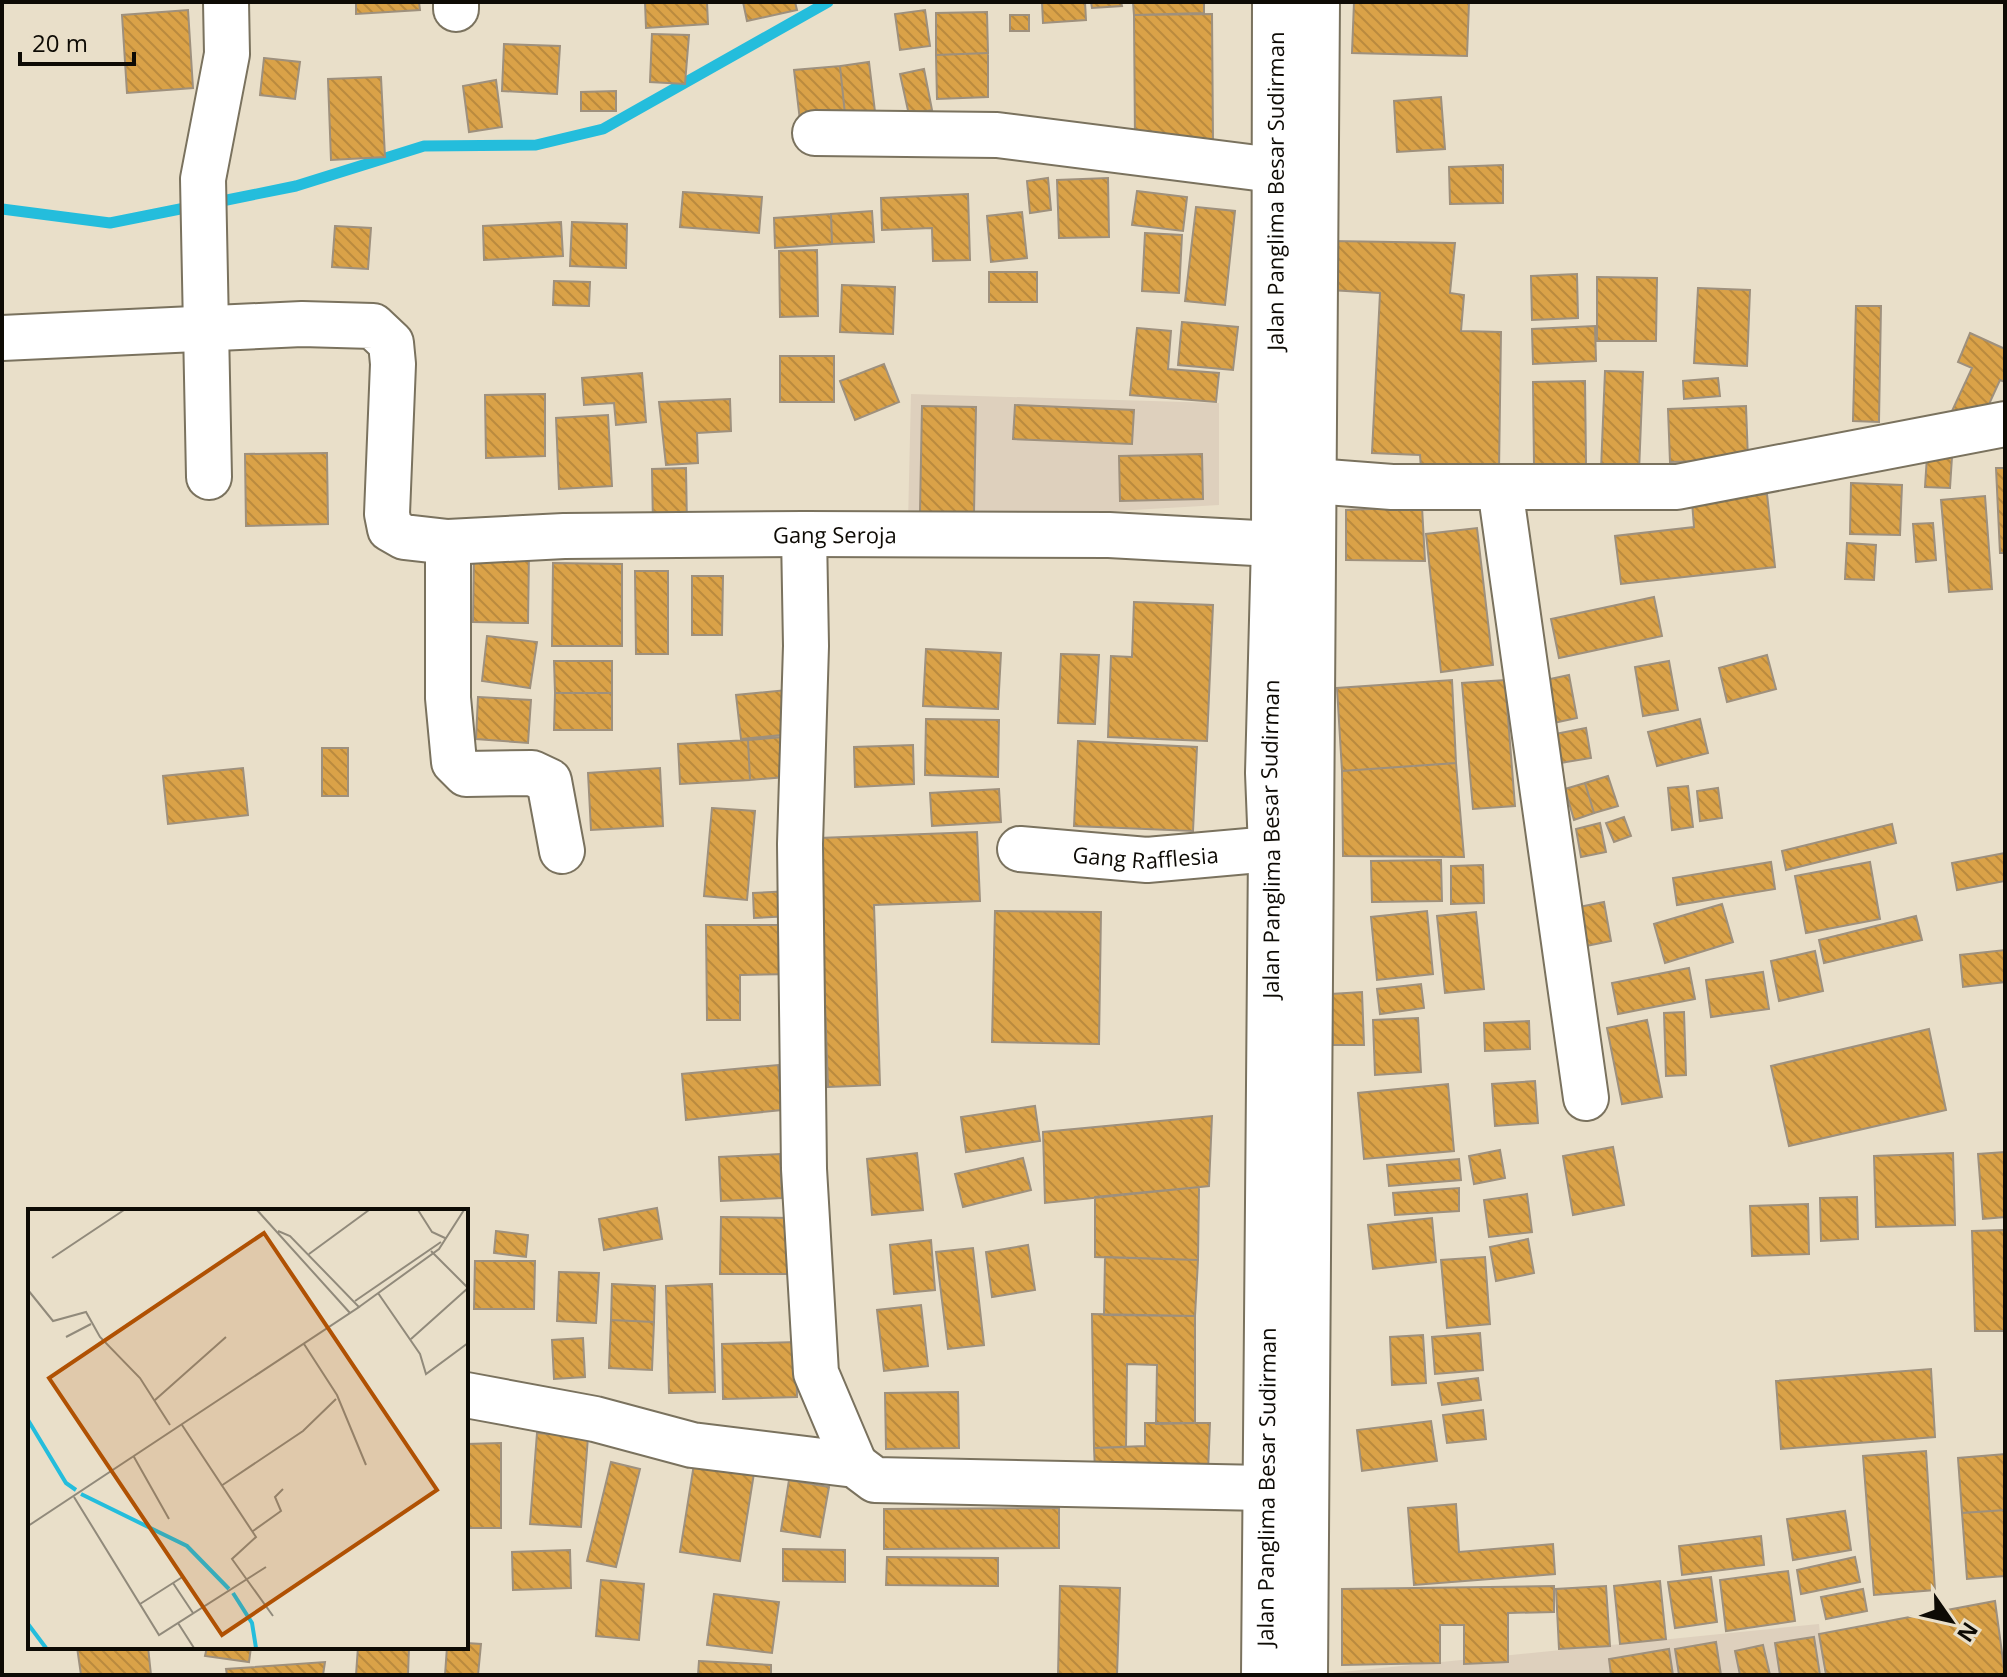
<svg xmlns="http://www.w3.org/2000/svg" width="2007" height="1677" viewBox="0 0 2007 1677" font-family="'Open Sans',sans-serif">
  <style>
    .commercial { fill: #ded0bd }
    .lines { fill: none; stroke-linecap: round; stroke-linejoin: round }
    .stream { stroke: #24bddc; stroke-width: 11 }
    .building { fill: url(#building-back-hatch); stroke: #9e907d; stroke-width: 2 }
    .minor-casing { stroke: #7a725e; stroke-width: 48 }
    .highway-casing { stroke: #7a725e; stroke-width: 48 }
    .minor { stroke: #fff; stroke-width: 44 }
    .highway { stroke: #fff; stroke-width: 44 }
    .labels { text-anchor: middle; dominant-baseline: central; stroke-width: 7; stroke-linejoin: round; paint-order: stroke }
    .street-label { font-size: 22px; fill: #0e0b05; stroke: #e9dfc9 }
    .inset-river { fill: none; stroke: #24bddc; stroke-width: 4 }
    .inset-road { fill: none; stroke: #918a7b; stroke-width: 2 }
    .view { fill: #b05103; fill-opacity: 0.15; stroke: #b05103; stroke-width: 4 }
    .inset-edge { fill: none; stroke: #0e0b05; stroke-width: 4 }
  </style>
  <defs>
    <pattern id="building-back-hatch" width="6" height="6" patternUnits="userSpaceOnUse" patternTransform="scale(2)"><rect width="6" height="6" fill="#daa248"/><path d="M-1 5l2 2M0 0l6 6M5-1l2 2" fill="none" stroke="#ba8a3e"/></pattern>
  </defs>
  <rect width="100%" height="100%" fill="#e9dfc9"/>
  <!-- commercial -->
  <path class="commercial" d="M911 394 1219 403V505L908 523Z
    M1819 1624 1824 1675H1322V1674Z"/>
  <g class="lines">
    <!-- stream -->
    <path class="stream" d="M212 203 296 186 424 146 536 145 603 129 828 2
      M2 209 110 223 195 206"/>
  </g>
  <!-- building -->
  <path class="building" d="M356 2H419L420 10 356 14Z
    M645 2H707L708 24 646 28Z
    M743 2H795L797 10 747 21Z
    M1042 2H1085L1086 20 1043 23Z
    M1091 2H1121L1122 6 1092 8Z
    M1133 2H1204V13L1134 15Z
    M1354 2H1469L1467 56 1352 53Z
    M188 10 193 88 127 93 122 15Z
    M925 10 930 46 900 50 895 14Z
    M987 12 988 53 936 55V13Z
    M1212 14 1213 142 1135 143 1134 15Z
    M1010 15H1029V31H1010Z
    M652 34 689 35 685 84 650 82Z
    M504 44 560 46 557 94 502 91Z
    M988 53V97L937 99 936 55Z
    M264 58 300 62 295 99 260 95Z
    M869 62 876 120 846 124 840 66Z
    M840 66 846 124 801 129 794 70Z
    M924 69 932 110 909 115 900 74Z
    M381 77 385 157 331 160 328 79Z
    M496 80 502 127 469 132 463 86Z
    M616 91V111H581V92Z
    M1441 97 1445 149 1397 152 1394 101Z
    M1503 165V203L1450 204 1449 167Z
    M1048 178 1051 210 1030 213 1027 181Z
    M1108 178 1109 237 1059 238 1057 180Z
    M1137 191 1187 197 1183 231 1132 225Z
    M683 192 762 197 759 233 680 227Z
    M968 194 970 260 933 261 932 228 882 230 881 198Z
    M1196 207 1235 211 1225 305 1185 301Z
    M872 211 874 242 832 244 831 214Z
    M1022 212 1027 258 991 262 987 216Z
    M831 214 832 244 775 248 774 218Z
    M561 222 563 256 484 260 483 226Z
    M572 222 627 224 626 268 570 266Z
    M335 226 371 228 368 269 332 267Z
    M1145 233 1182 235 1179 293 1142 291Z
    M1331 241 1455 243 1450 293 1464 295 1461 331 1501 332 1499 471 1421 469 1420 455 1372 453 1380 293 1330 290Z
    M817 250 818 316 780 317 779 251Z
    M989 272H1037V302H989Z
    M1577 274 1578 318 1532 320 1531 276Z
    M1597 277 1657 278 1656 341H1597Z
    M554 281 590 282 589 306 553 305Z
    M842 285 895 287 893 334 840 332Z
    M1698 288 1750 290 1747 366 1694 363Z
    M1856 306H1881L1879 422 1853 421Z
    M1182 322 1238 327 1233 370 1178 365Z
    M1595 326 1596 361 1533 364 1532 329Z
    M1137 328 1171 331 1168 369 1219 373 1216 402 1130 395Z
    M1970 333 2005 349V382L2000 380 1980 424 1952 411 1972 368 1958 362Z
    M780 356H834V402H780Z
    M884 364 899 402 855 420 840 381Z
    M1605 371 1643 372 1639 472 1601 470Z
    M642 373 646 422 616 425 614 403 584 405 582 378Z
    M1718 378 1720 396 1684 399 1683 381Z
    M1585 381 1586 465 1534 466 1533 382Z
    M545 394V456L486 458 485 395Z
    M730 399 731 431 697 433 698 463 666 465 659 402Z
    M1015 405 1134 410 1132 444 1013 439Z
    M922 406 976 407 974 513 920 512Z
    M1746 406 1748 460 1670 462 1668 409Z
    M608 415 612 486 559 489 556 418Z
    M327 453 328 524 246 526 245 454Z
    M1202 454 1203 499 1120 501 1119 456Z
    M1927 456 1952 457 1950 488 1925 487Z
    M686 468 687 527H653L652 469Z
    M1996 468H2005V553H2000Z
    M1851 483 1902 485 1900 535 1850 534Z
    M1767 494 1775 567 1621 584 1615 536 1694 527 1692 502Z
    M1985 496 1992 589 1949 592 1941 500Z
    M1422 507 1425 561 1346 560V510Z
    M1933 523 1936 560 1916 562 1913 524Z
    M1477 528 1493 665 1441 672 1426 534Z
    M1847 543 1876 545 1874 580 1845 579Z
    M474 550 529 551 528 623 473 622Z
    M553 563 622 564V646H552Z
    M635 571H668V654H636Z
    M692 576H723L722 635H692Z
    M1654 597 1662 636 1559 658 1551 619Z
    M1134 602 1213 605 1207 741 1108 737 1111 656 1132 657Z
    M487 636 537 642 530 688 482 681Z
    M926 649 1001 653 998 709 923 706Z
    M1061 654 1099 655 1095 724 1058 723Z
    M1767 655 1776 689 1727 702 1719 668Z
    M554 661H612V693H555Z
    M1669 661 1678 710 1643 716 1635 667Z
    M1569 675 1577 718 1544 725 1536 682Z
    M1452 680 1456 763 1342 771 1337 688Z
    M1505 680 1515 806 1473 809 1462 683Z
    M797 689 801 733 741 739 736 695Z
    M555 693H612V730H554Z
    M478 697 531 700 528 743 476 739Z
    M926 719 999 720 998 777 925 775Z
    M1700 719 1708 753 1657 766 1648 732Z
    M1586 728 1591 758 1554 764 1550 735Z
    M784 737 786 777 750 780 748 740Z
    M748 740 750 780 680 784 678 744Z
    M1078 741 1197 747 1193 831 1074 826Z
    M913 745 914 784 855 787 854 747Z
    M322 748H348V796H322Z
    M1456 763 1464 857 1343 856 1342 771Z
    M243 768 248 815 168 824 163 776Z
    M660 768 663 826 591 830 588 773Z
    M1608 776 1618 806 1594 813 1585 783Z
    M1585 783 1594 813 1574 820 1565 789Z
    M1688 786 1693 827 1672 830 1668 788Z
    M1718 788 1722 818 1700 821 1697 791Z
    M999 789 1001 822 932 826 930 793Z
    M712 808 755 811 747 900 704 896Z
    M1624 817 1631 836 1614 842 1606 823Z
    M1600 823 1606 852 1581 857 1576 829Z
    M1892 824 1896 843 1786 870 1782 851Z
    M977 832 980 901 874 905 880 1085 828 1087 819 838Z
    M2005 853V881L1957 890 1952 863Z
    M1441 860 1442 901 1372 902 1371 861Z
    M1771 862 1775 889 1677 905 1673 878Z
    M1870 862 1880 919 1806 933 1795 876Z
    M1483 865 1484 903 1451 904V866Z
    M791 891 792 916 754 918 753 893Z
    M1604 902 1611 941 1581 947 1574 908Z
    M1722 904 1733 942 1665 963 1654 924Z
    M995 911 1101 912 1099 1044 992 1042Z
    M1427 911 1433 974 1377 980 1371 917Z
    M1476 912 1484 989 1445 993 1437 916Z
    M1916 916 1922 940 1824 963 1819 940Z
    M706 925H797V974L740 975V1020H707Z
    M2005 950V982L1963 987 1960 955Z
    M1815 951 1823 991 1779 1001 1771 961Z
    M1689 968 1695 999 1618 1014 1612 983Z
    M1763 972 1769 1009 1711 1017 1706 980Z
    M1421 984 1424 1008 1380 1014 1377 989Z
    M1362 992 1364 1045H1333L1331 994Z
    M1684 1012 1686 1075 1666 1076 1664 1013Z
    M1418 1018 1421 1072 1375 1075 1373 1020Z
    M1647 1020 1662 1097 1622 1104 1607 1028Z
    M1529 1021 1530 1049 1485 1051 1484 1023Z
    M1929 1029 1946 1110 1789 1146 1771 1066Z
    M778 1065 782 1110 686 1120 682 1074Z
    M1535 1081 1538 1123 1495 1126 1492 1084Z
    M1448 1084 1454 1151 1364 1159 1358 1093Z
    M1035 1106 1040 1141 966 1152 961 1117Z
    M1212 1116 1209 1186 1045 1203 1043 1132Z
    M1613 1147 1624 1205 1573 1215 1563 1156Z
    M1500 1150 1505 1178 1474 1184 1469 1156Z
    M2005 1152V1217L1983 1219 1978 1154Z
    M917 1153 923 1210 872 1215 867 1159Z
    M1953 1153 1955 1225 1876 1227 1874 1156Z
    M780 1154 782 1198 721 1201 719 1157Z
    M1023 1158 1031 1190 963 1207 955 1174Z
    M1459 1159 1461 1180 1389 1186 1387 1165Z
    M1199 1187 1198 1260 1095 1257V1197Z
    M1459 1188V1211L1395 1215 1393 1193Z
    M1527 1194 1532 1232 1489 1237 1484 1200Z
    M1857 1197 1858 1239 1821 1241 1820 1198Z
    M1808 1204 1809 1254 1752 1256 1750 1206Z
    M657 1208 662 1239 604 1250 599 1219Z
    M721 1217 791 1218 790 1274H720Z
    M1432 1218 1436 1262 1373 1269 1368 1225Z
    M2005 1230V1331H1975L1972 1231Z
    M496 1231 528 1235 526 1257 494 1253Z
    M1528 1239 1534 1273 1496 1281 1490 1247Z
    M931 1240 935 1290 894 1294 890 1245Z
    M1028 1245 1035 1290 992 1297 986 1252Z
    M973 1248 984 1345 948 1349 936 1252Z
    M1105 1257 1198 1260 1195 1316 1104 1315Z
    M1485 1257 1490 1324 1447 1328 1441 1260Z
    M475 1261H535L534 1309H474Z
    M559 1272 599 1273 596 1323 557 1321Z
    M612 1284 655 1286 654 1322 611 1320Z
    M712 1284 715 1392 669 1393 666 1286Z
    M921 1305 928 1366 884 1371 877 1310Z
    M1092 1314 1195 1316V1423L1156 1424 1157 1365 1127 1364 1126 1447 1094 1448Z
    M611 1320 654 1322 652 1370 609 1368Z
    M1480 1333 1483 1370 1435 1374 1432 1337Z
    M1423 1335 1426 1383 1392 1385 1390 1337Z
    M583 1338 585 1377 554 1379 552 1340Z
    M796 1342 797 1397 723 1399 722 1344Z
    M1931 1369 1935 1437 1781 1449 1776 1381Z
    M1478 1378 1481 1400 1442 1405 1438 1383Z
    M958 1392 959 1448 886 1449 885 1393Z
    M1483 1410 1486 1439 1447 1443 1443 1415Z
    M1431 1421 1437 1461 1362 1471 1357 1430Z
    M1145 1423H1210L1208 1471 1095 1470 1094 1448 1145 1446Z
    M537 1433 588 1437 581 1527 530 1524Z
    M501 1443V1528H467L466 1444Z
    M1926 1451 1935 1590 1874 1595 1863 1456Z
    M2005 1454V1510L1962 1513 1958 1458Z
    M611 1462 640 1469 616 1567 587 1561Z
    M694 1464 754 1473 740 1561 680 1552Z
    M789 1480 829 1487 820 1537 781 1531Z
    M1456 1504 1459 1552 1553 1544 1555 1574 1414 1585 1408 1508Z
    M1059 1508V1548L884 1549V1509Z
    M2005 1510V1576L1967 1579 1962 1513Z
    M1845 1511 1851 1550 1793 1560 1787 1519Z
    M1761 1536 1764 1565 1682 1575 1679 1546Z
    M783 1549 845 1550V1582L783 1581Z
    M570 1550 571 1588 513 1590 512 1552Z
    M887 1557 998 1558V1586L886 1585Z
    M1855 1557 1860 1582 1801 1594 1797 1570Z
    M1788 1571 1795 1621 1726 1631 1720 1580Z
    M1711 1577 1717 1622 1675 1628 1668 1582Z
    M601 1580 644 1584 639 1640 596 1636Z
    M1660 1581 1666 1639 1620 1644 1614 1586Z
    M1060 1586 1120 1588 1117 1675H1058Z
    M1554 1586V1612L1508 1613V1662L1464 1664V1625H1440V1663L1342 1665V1589Z
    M1606 1586 1610 1646 1559 1649 1556 1589Z
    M1863 1589 1867 1611 1826 1619 1821 1597Z
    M714 1594 779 1602 772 1653 707 1645Z
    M1995 1601 2005 1675H1826L1819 1634Z
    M1814 1637 1820 1675H1780L1775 1643Z
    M1716 1642 1721 1675H1679L1675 1649Z
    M466 1643 481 1644 478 1675H445L447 1647H466Z
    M1763 1645 1770 1675H1740L1735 1651Z
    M77 1647H148L151 1675H81Z
    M207 1647H251L249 1662 205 1656Z
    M358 1647H409L408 1675H356Z
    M1669 1649 1673 1675H1611L1609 1659Z
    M699 1661 771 1665V1674L782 1675H698Z
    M325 1662 323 1675H227L226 1669Z"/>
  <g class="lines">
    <!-- minor casing -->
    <g class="minor-casing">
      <g id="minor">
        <path d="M456 9V2"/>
        <path d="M815 133 997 135 1273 170"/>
        <path id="s1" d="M2 338 302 324 373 326 391 343 393 364 387 514 390 529 404 537 448 542 564 536 804 534 1109 535 1274 544"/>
        <path d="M209 477 203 179 227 54 226 2"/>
        <path d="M1314 481 1392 487H1677L2005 424"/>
        <path d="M1500 488 1586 1098"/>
        <path d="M804 534 806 646 800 844 804 1169 816 1373 855 1465"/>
        <path d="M448 542V698L454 762 466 774 532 773 549 781 562 851"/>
        <path id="s2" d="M1020 849 1147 860 1271 849"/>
        <path d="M466 1395 595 1419 692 1445 855 1465 875 1480 1265 1488"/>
      </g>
    </g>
    <!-- highway casing -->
    <g class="highway-casing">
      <g id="highway">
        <path id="s3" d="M1264 1675 1271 849 1268 773 1274 544 1275 2"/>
        <path d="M1305 1675 1317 2"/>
      </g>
    </g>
    <!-- minor -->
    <use href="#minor" class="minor"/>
    <!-- highway -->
    <use href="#highway" class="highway"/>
  </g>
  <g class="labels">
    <!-- street labels -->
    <g class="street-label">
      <text stroke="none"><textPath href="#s3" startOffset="1484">Jalan Panglima Besar Sudirman</textPath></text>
      <text stroke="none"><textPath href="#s1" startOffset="1030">Gang Seroja</textPath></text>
      <text stroke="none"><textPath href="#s3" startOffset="836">Jalan Panglima Besar Sudirman</textPath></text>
      <text stroke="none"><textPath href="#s2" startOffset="126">Gang Rafflesia</textPath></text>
      <text stroke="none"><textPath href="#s3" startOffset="188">Jalan Panglima Besar Sudirman</textPath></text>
    </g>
  </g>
  <!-- overview -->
  <g transform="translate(28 1209)">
    <rect width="440" height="440" fill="#e9dfc9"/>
    <path class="inset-river" d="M0 211 38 274 48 281M53 285 159 337 201 380M205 384 224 414 228 439M0 415 18 439"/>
    <path class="inset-road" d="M229 1 322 104M390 1 404 23 417 29M403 42 440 79M281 45 341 1M24 49 96 1M0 81 25 112 58 103 72 128 112 169 142 216M350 84 392 145 398 165 440 134M327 92 413 33M331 98 411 40 436 1M38 128 63 115M383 130 440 79M276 135 309 186 338 256M127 191 198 128M154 216 228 328 204 350 245 407M106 248 141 310M193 277 275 222 308 190M46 288 131 426 238 358M0 317 331 98 262 27 250 22M225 322 253 302 247 288 255 280M145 374 165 404M112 395 156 367M150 414 166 439"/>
    <path class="view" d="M236 24 409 281 194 426 21 169Z"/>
    <rect width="440" height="440" class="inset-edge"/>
  </g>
  <!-- border -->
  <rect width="2007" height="1677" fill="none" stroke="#0e0b05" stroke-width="8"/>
  <!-- north arrow -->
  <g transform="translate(1951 1621) rotate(124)" stroke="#e9dfc9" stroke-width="6" paint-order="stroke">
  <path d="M0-6L14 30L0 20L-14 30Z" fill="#0e0b05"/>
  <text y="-12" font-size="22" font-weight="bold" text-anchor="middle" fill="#0e0b05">N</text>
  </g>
  <!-- scale -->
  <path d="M20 52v12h114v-12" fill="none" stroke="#0e0b05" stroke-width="4"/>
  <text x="32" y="52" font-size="24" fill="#0e0b05" stroke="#e9dfc9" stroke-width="6" paint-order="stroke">20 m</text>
</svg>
